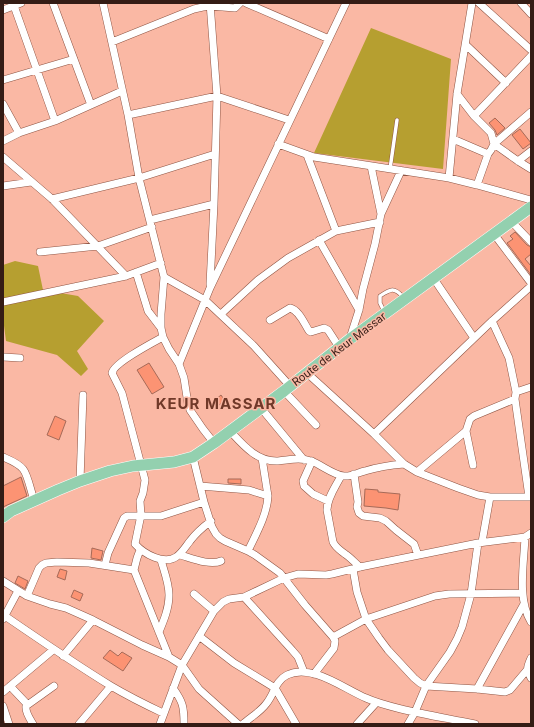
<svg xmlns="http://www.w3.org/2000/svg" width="534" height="727" viewBox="0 0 534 727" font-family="Inter,sans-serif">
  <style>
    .green { fill: #b69f30 }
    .building { fill: #fc9373; stroke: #a66a58 }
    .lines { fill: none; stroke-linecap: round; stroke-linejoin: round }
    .service-casing { stroke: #8f5544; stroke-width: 4.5 }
    .minor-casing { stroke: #8f5544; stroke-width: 8 }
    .primary-casing { stroke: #fff; stroke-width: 12 }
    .service { stroke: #fff; stroke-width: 3.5 }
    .minor { stroke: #fff; stroke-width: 7 }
    .primary { stroke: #93d0af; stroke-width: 11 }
    .labels { text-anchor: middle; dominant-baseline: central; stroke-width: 3; stroke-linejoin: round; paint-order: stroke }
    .street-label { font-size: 11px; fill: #341c15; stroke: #fab8a4 }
    .district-label { font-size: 15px; font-weight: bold; letter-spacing: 1px; fill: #703929; stroke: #fab8a4 }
  </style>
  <rect width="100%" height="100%" fill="#fab8a4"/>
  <!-- green -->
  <path class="green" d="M371 28 451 59 443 169 314 153Z
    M15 261 38 266 43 290 78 296 104 321 77 351 88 369 81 376 57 355 6 341 3 318V265Z"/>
  <!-- building -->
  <path class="building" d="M495 118 505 128 497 135 495 130 489 123Z
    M520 129 531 143 523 149 512 135Z
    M515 232 527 245 531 247V254L525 259 531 266V275L507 243 513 239 510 236Z
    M149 363 164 387 152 394 137 370Z
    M221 395 225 401 219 405 215 400Z
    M55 416 66 421 59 440 47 435Z
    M21 477 27 496 3 507V486Z
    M228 479H241V484L228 483Z
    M365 489 378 490V492L400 494 398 510 386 508 364 506Z
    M92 548 103 551 101 560 91 558Z
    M60 569 67 571 65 580 57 577Z
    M18 576 28 581 25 589 15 583Z
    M74 590 83 594 80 601 71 597Z
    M110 650 118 656 122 652 132 658 123 671 103 658Z"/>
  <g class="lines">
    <!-- service casing -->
    <g class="service-casing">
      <path id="service" d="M390 169 397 120
        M384 311 380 303V296C391 289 394 287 403 297"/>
    </g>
    <!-- minor casing -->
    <g class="minor-casing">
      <path id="minor" d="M13 3 55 121
        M53 3 91 105
        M103 3 128 115 139 178 164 277 161 314V328L163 337 169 349 179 364
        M210 3 217 96 214 204 210 284
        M246 3 329 39
        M479 3 531 50
        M521 3 531 14
        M3 10 21 3
        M112 42 194 9 203 7 210 6 235 8 240 3
        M466 45 506 83
        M3 80 74 59
        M457 94 474 116 491 133 494 144 518 161 531 169
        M3 104 19 133
        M128 115 217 96 289 120
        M474 116 531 56
        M453 139 488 154 491 150 494 144 531 112
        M3 141 19 133 55 121 122 91
        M278 144 314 157 449 178 477 185 531 200
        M307 155 336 231
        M3 157 52 199 126 276
        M518 161 531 151
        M371 166 381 214
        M449 178 457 94 472 3
        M477 185 488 154
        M3 186 31 182
        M52 199 139 178 215 154
        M150 220 214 204
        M511 221 531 242
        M494 234 531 283
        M319 240 359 310
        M40 252 98 246 152 227
        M136 272 148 311 161 328
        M164 277 205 300 254 346 290 386
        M434 279 474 338
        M3 302 126 276 161 263
        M221 314 258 280 288 258 336 231 380 222
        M270 320 290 308C299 310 304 323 309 331L311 332 324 328 328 330 339 347
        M492 321 509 358 516 392 515 399 529 497
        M163 337C152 343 114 363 112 373L122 393 145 480 143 493 140 501 141 515 135 544C144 554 164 565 176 557 182 553 186 546 190 541 196 533 203 527 211 521
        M350 338 359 310 363 289 375 244 381 214 401 171
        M3 357 20 358
        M307 373 374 434 404 464 417 472 458 488 478 495 490 497H531
        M284 391 316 425
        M516 392 531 387
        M261 408 304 460
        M230 431C243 445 257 462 278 461 290 460 299 457 311 461 322 465 333 475 344 476 351 477 359 472 365 471 378 467 391 465 404 464
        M466 431 470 419 474 416 515 399
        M374 434 492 321 531 286
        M214 443 203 429 190 410 188 404 184 378 179 364 210 288 346 3
        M3 457C10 460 18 463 23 469 28 475 31 492 34 500
        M193 457 204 502 212 527 216 534 220 538 225 541 248 551 255 555 280 573 305 605 333 637 335 641 334 648 314 674
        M312 461 303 481 304 486 313 494 328 501
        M417 472 466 431 473 465
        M354 474 358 502 357 507 359 513 363 516 380 518 386 521 396 530 414 544 418 555
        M341 476C336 486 327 498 327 510L333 542C336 548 340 550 345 554 350 557 355 563 360 567
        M80 481 83 395
        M200 486 249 490 268 496
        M525 537C524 563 517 599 531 622
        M482 542 490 497
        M140 550 137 558 134 570 169 657
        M248 551C256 534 267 515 268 496L262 458
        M180 555C191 558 210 566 221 561
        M105 565 108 553 124 518 127 516H161L204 502
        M353 569 357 592 366 619 379 638 388 650 414 678 420 683 426 686 477 689 505 692 510 690 527 670
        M3 581 27 596 50 604 66 608 93 620 142 645 169 657 182 665 199 689 238 724
        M194 594 214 611
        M27 596 39 568 42 565 46 563 57 562 89 563 134 570
        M244 597 292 650 298 657 304 672
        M5 616C40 640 75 664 111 686 128 696 146 705 163 713
        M3 619 18 591
        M159 632C164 620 169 608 169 595 169 583 164 571 161 560
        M199 636 234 663 275 688 296 724
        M333 637 366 619 435 596 449 594 522 593
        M63 656 93 620
        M531 658C527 667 526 669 531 678
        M10 686 27 704
        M173 688C183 702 184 707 184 724
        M477 689 524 604
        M3 692 53 650
        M3 706 9 724
        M33 724C30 719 25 712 26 706L54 686
        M79 724 111 686
        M160 724 182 665 214 611 223 602 229 599 244 597 284 578 298 574 326 575 332 574 360 567 478 543 525 537 531 533
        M243 724C251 717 260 712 266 704 274 695 275 681 287 675 312 663 344 689 366 698 377 703 389 706 401 709 426 715 451 719 475 724
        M357 724 376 703
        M408 724 415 712 426 686 450 652 457 639 462 627 471 594 478 543"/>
    </g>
    <!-- primary casing -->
    <g class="primary-casing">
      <path id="primary" d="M3 517 11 511 58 490 80 481 110 471 133 466 174 462 193 457 214 443 284 391 350 339 531 207"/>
    </g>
    <!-- service -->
    <use href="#service" class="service"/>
    <!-- minor -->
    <use href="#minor" class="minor"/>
    <!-- primary -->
    <use href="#primary" class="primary"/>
  </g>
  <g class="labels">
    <!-- street labels -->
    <g class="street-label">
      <text transform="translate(339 349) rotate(-37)">Route de Keur Massar</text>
    </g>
    <!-- district labels -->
    <g class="district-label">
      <text x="216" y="403">KEUR MASSAR</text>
    </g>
  </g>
  <!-- border -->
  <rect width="534" height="727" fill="none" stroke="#341c15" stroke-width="8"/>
</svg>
